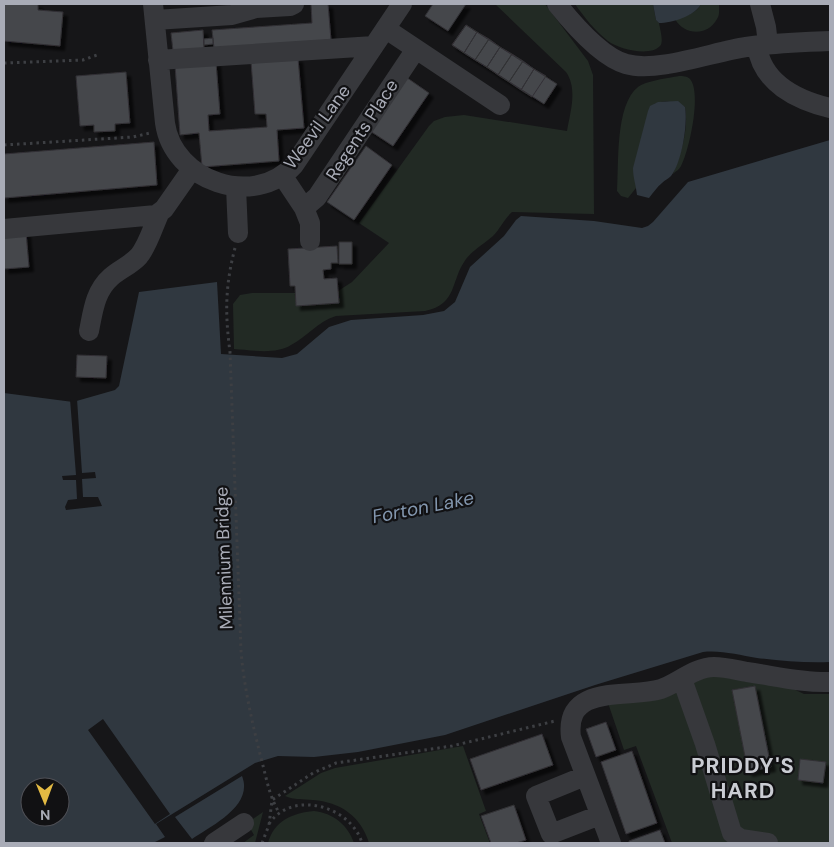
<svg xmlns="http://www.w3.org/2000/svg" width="834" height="847" viewBox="0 0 834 847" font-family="'DM Sans',sans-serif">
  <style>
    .green { fill: #222a24 }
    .water { fill: #303840; fill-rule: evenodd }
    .pier { fill: #161618 }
    .building { fill: #45464b; stroke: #313034; filter: url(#shadow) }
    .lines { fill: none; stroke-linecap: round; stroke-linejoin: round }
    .path { stroke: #3d3f43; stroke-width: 3; stroke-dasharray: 2.5 4; stroke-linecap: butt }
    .minor { stroke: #37383c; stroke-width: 20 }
    .labels { text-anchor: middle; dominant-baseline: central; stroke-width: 4.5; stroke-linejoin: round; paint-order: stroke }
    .street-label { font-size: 18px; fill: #a9acb7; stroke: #111113 }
    .water-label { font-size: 19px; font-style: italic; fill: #8397af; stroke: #111113 }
    .district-label { font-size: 22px; font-weight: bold; letter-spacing: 1px; fill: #caccd3; stroke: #111113 }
  </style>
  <defs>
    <filter id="shadow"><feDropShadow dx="4.5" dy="4.5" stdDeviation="1" flood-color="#0009"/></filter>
  </defs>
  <rect width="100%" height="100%" fill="#161618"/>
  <!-- green -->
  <path class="green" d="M495 4H545L588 61 593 75 594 214 512 212C504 219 500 229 493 236 484 244 473 250 466 259 450 281 458 304 425 311L336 316C317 322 308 336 291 345 275 355 252 350 234 349L233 304 240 295 252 293H335L352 282 389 243 359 223 429 126 434 121 445 117 464 115 567 131C570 113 578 89 566 72Z
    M575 4H653L656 20 659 23C660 29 664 42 660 46 650 57 618 49 608 41 595 31 584 17 575 4Z
    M701 4H719C719 9 720 15 717 19 707 37 684 35 675 19 685 16 696 14 701 4Z
    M679 76C683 76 687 76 690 79 702 93 689 151 681 166 679 170 676 171 673 174 681 154 689 128 685 107 674 102 666 99 654 104L636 183V188L628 198 621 196 617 191C619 163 615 105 638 87 645 81 669 78 679 76Z
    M712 674 787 686 804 694H830V843H672L636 746 624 750 608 703 667 696Z
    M463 746 486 811 479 814 490 843H369C361 816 340 802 313 800 303 799 294 800 285 796L321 773 335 768Z
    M314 811C333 813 348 825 354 843H268C274 821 292 813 314 811Z
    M263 812 255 843H243L254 835 247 823Z"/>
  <!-- water -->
  <path class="water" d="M653 4H701C695 16 672 23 659 23L656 20Z
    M678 101 685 107C688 123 682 162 671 176 668 179 665 180 662 183 657 187 653 193 649 198L637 195C636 185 633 178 633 168L648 111 650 106 658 102Z
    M830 140V662C806 663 781 661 757 658 739 655 721 650 703 652L595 685 445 735 358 752 314 757 278 756 255 763 156 824 165 837 153 843H4V393L73 402 115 390 119 386 139 292 217 282 221 354 282 358 297 354 329 327 351 320 423 315 444 311 455 302 470 267 504 236 516 220 521 216 594 221 642 228 648 226 653 222 688 182ZM30 787H60V817H30Z
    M242 776C254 806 211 826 192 839L175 817Z"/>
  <!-- pier -->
  <path class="pier" d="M70 399H77L82 473 95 472 96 478 82 479 83 497H98L102 506 66 510 65 507 68 500 77 499 76 480H63L62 476 76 475Z
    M103 719 170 814 155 824 88 730Z"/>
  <!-- building -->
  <path class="building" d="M4 4H38V10L63 12 60 46 4 41Z
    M311 4H328L331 40 214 48 212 30 312 23Z
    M433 4H466L448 31 425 16Z
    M466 25 477 32 464 53 452 45Z
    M466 25 557 84 544 104 452 45Z
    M203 30 204 49 173 51 171 33Z
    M477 32 489 39 475 60 464 53Z
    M213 38V44L204 45V39Z
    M489 39 500 47 487 67 475 60Z
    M500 47 512 54 498 75 487 67Z
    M512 54 523 61 509 82 498 75Z
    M298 58 304 128 277 130 279 161 202 167 199 133 180 135 175 65 216 62 220 114 208 115 209 131 267 127 266 114H255L251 61Z
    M523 61 534 69 521 90 509 82Z
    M534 69 546 76 532 97 521 90Z
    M126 72 130 123 115 124V131L94 132V125L80 126 76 76Z
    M403 75 429 93 393 146 367 129Z
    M154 142 157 185 4 198V154Z
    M366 146 392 165 354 220 327 202Z
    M26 232 29 267 4 269V234Z
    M339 242H352V264H339Z
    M337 246 338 263H331V269L323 270 324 279 337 278 339 303 296 306 295 286H290L288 249Z
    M77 355 107 356 106 378 76 377Z
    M755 686 771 767 748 772 732 690Z
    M606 722 616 750 596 757 586 729Z
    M542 734 553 765 481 790 470 759Z
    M632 751 657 823 626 834 601 762Z
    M800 759 826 762 823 783 798 780Z
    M514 805 526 840 516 843H491L481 816Z
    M660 830 665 843H629V841Z"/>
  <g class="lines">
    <!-- path -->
    <path class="path" d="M4 63 83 60 97 55
      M4 145 133 137 150 133
      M235 248C225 286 225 314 230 352L241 651C244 687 252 722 261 758 267 780 268 792 279 813
      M269 824C292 789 351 806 362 843
      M262 843 269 825 272 800 313 773 336 763 452 746 555 721"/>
    <!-- minor -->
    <path class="minor" d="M153 4 165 123C173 181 254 209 294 165L402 4
      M557 4C573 24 601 57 626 64 657 73 713 52 746 47 774 43 802 42 830 41
      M760 4 766 27 768 44
      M155 20 232 15 256 8 290 6 294 4
      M386 29 500 105
      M757 46C762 83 797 100 830 108
      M158 60 374 46
      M282 175 304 208
      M236 187 238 233
      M4 229 156 215 164 209 192 169
      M310 241V223L304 208 317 197 416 49
      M89 331C93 311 95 291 111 277 120 269 131 265 139 256 148 245 153 227 159 214
      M682 679 705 744 732 833 741 839 768 843
      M585 776 536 796 551 834 600 815
      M214 843 244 823
      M611 843 571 737C564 682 631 699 661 689 678 683 695 667 714 667 725 667 736 670 747 672 775 676 803 683 830 682"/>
  </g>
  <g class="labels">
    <!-- street labels -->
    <g class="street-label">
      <text transform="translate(317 127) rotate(-54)">Weevil Lane</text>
      <text transform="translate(362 130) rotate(-57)">Regents Place</text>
      <text transform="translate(224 558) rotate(-92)">Milennium Bridge</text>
    </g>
    <!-- water labels -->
    <g class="water-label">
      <text transform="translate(423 507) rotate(-11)">Forton Lake</text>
    </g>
    <!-- district labels -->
    <g class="district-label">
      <text x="743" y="765">PRIDDY'S<tspan x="743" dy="25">HARD</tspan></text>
    </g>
  </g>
  <!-- border -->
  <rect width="834" height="847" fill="none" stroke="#a9acb7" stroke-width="10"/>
  <!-- north arrow -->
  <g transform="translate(45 802) rotate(179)"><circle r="24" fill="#111113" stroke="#4e4f55"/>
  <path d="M0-4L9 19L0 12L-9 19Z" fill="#e3ba43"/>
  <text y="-8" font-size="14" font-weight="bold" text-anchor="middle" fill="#a9acb7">N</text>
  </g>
</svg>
